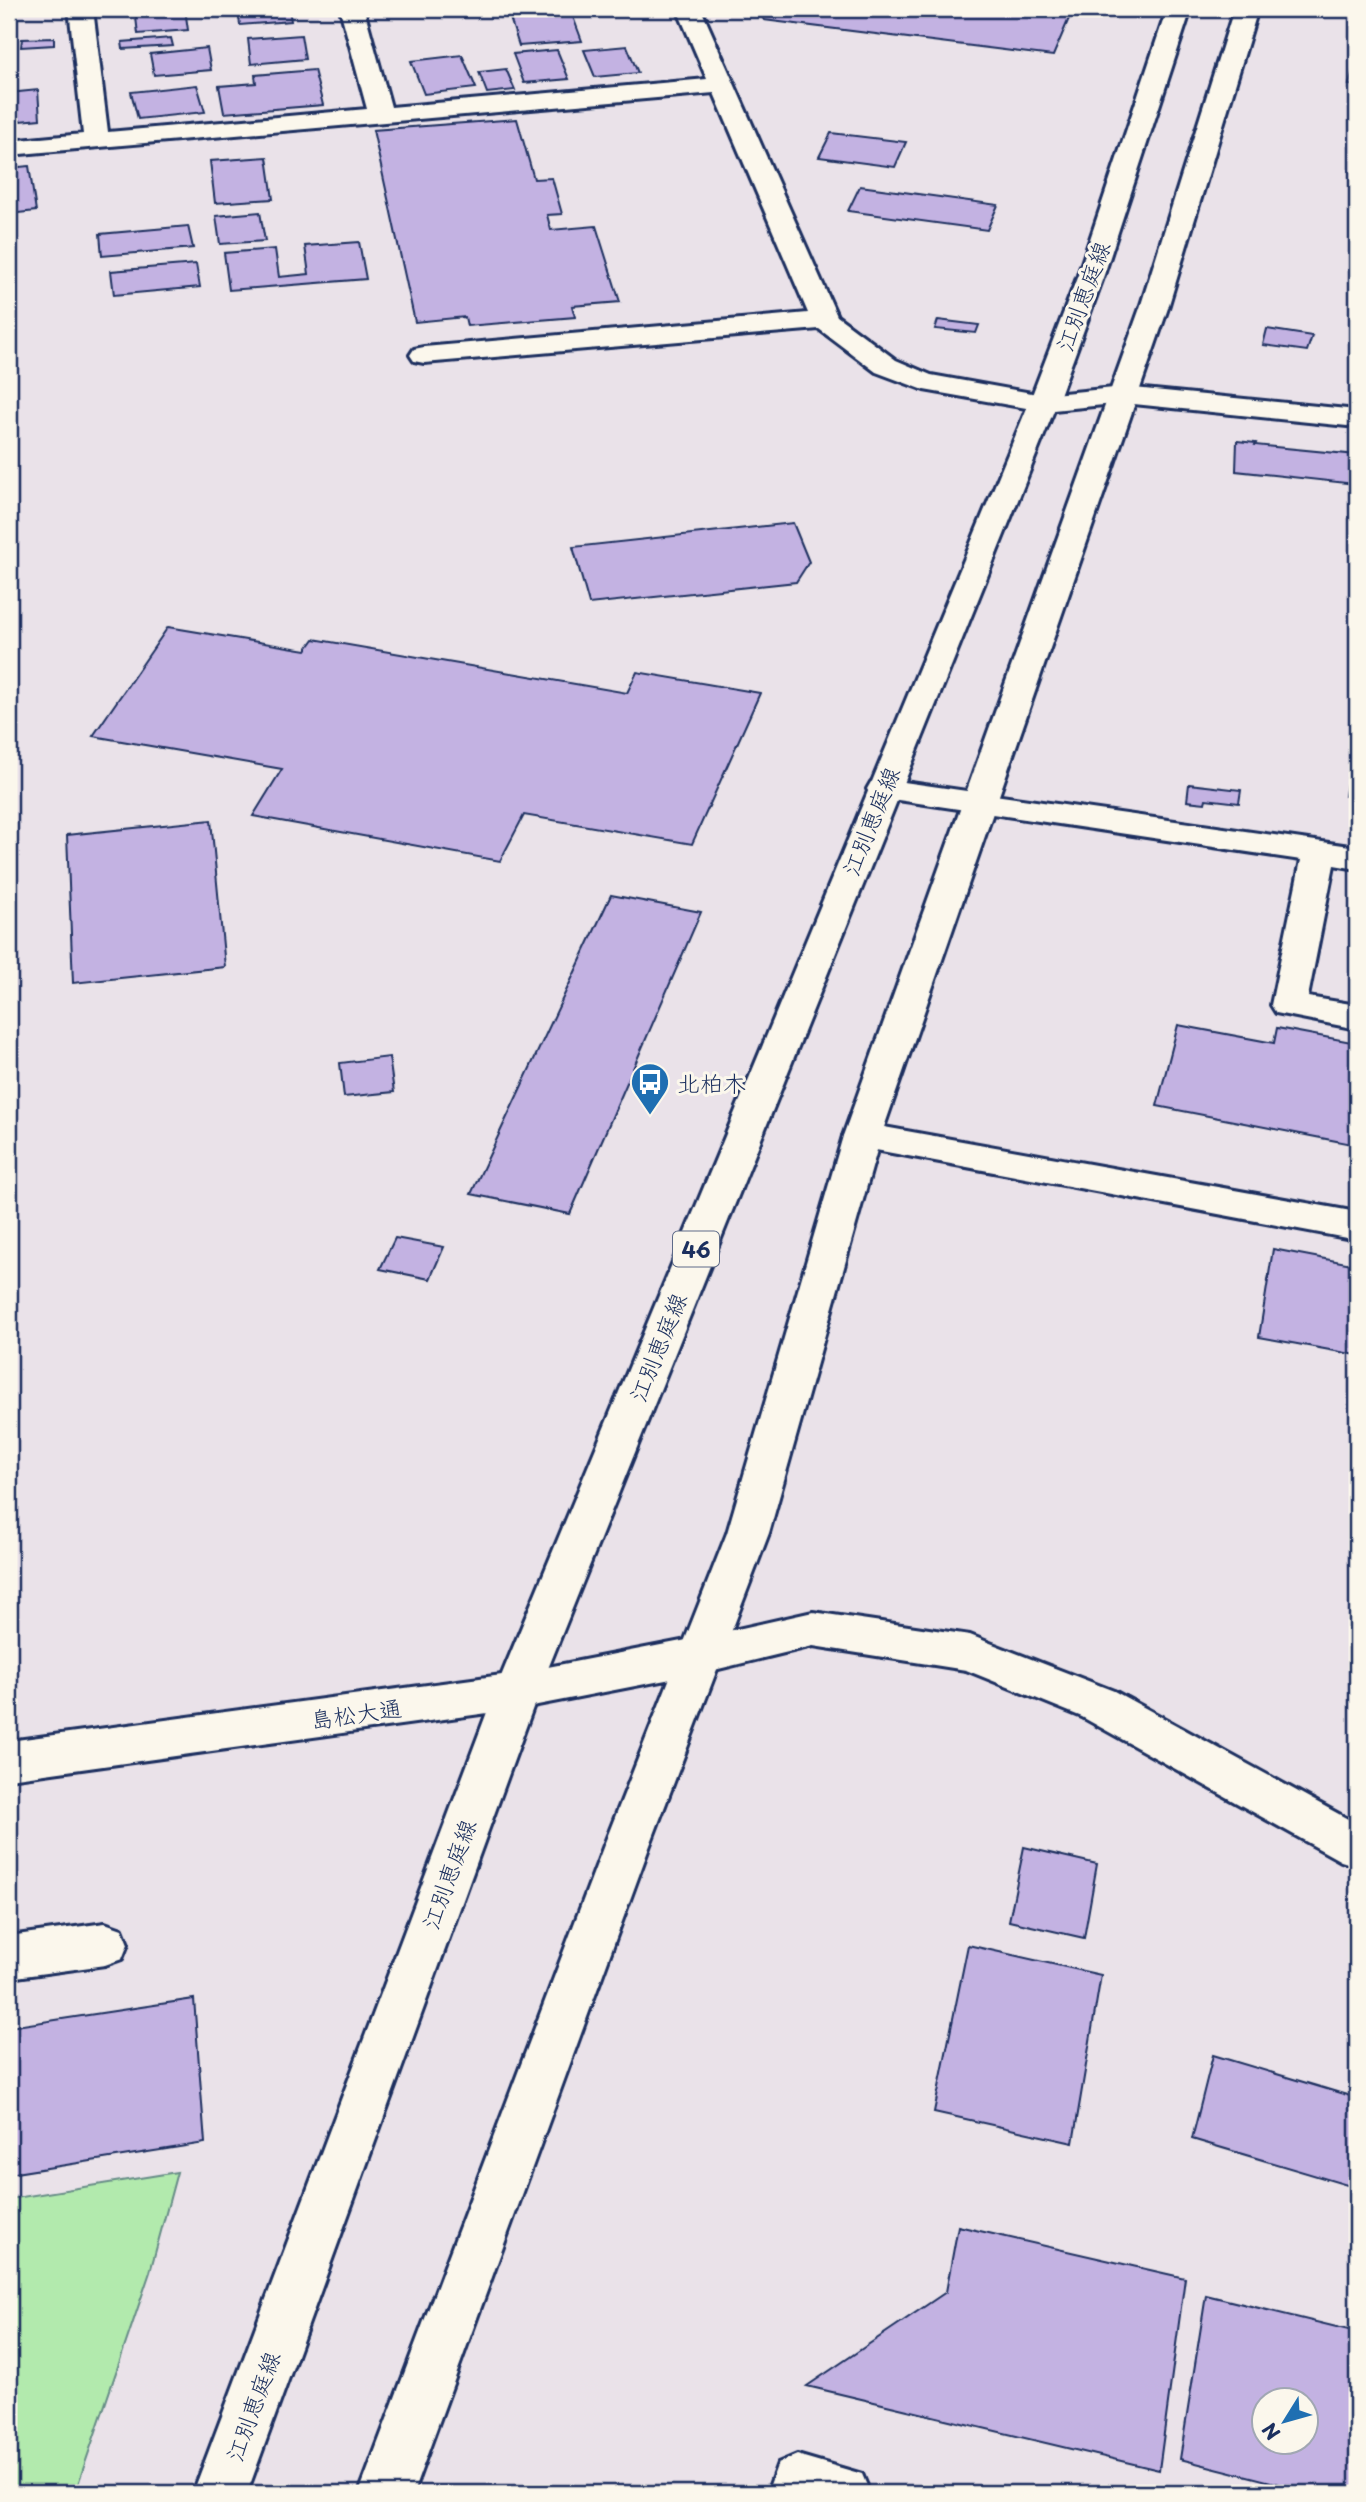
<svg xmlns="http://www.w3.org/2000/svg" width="1366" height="2502" viewBox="0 0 1366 2502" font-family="'Playpen Sans','Klee One',sans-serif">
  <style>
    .green { fill: #b2eaad; stroke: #668c86; stroke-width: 2 }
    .building { fill: #c3b2e2; stroke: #1b2f5e; stroke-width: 2; fill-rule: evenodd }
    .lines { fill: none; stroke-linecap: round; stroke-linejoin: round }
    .minor-casing { stroke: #1b2f5e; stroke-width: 6 }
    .major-casing { stroke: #1b2f5e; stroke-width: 6 }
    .minor { fill: #fbf7ec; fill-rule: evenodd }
    .major { fill: #fbf7ec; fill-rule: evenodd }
    .labels { text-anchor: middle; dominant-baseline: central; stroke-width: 6; stroke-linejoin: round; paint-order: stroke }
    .shield { fill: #fbf7ec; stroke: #5e6b89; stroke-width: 2 }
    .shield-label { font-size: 21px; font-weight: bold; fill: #1b2f5e }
    .street-label { font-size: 23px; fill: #1b2f5e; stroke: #fbf7ec }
    .poi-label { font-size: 23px; fill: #1b2f5e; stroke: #fbf7ec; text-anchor: start }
  </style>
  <rect width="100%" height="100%" fill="#eae2e9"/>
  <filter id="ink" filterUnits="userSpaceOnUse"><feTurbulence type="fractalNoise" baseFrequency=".0143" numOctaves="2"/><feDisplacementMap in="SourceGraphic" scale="14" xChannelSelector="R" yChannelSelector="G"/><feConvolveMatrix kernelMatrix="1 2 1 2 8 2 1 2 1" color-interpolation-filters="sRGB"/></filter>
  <g filter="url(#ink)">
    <!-- green -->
    <path class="green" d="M177 2172 150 2272 75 2493H9V2199Z"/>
    <!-- building -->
    <path class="building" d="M135 9H185L188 30 138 34Z
      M238 9H289L291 21 240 25Z
      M758 9H1073L1053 56 764 20Z
      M572 14 582 41 519 46 510 18Z
      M301 35 305 59 251 64 248 39Z
      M54 38V45L21 47 22 39Z
      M171 38 173 46 123 49 122 42Z
      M627 46 638 73 595 77 584 50Z
      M207 48 211 70 154 75 150 54Z
      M557 50 569 79 524 83 513 54Z
      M1357 54V86L1349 85Z
      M462 55 476 88 424 94 411 61Z
      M506 69 515 90 487 93 479 72Z
      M314 70 323 105 224 113 219 86 256 83 255 75Z
      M197 85 205 112 138 119 131 92Z
      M38 90 40 119 9 122V93Z
      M517 119 534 179 552 178 562 214 547 215 551 230 596 226 620 302 572 306 575 317 467 326 465 317 415 322 373 130Z
      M831 133 906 142 895 167 819 157Z
      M267 157 273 199 215 203 210 161Z
      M29 166 36 211 9 214V168Z
      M860 186 998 205 987 230 848 211Z
      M260 212 265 241 220 244 216 216Z
      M188 226 193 248 102 256 100 234Z
      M359 242 366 279 229 290 224 253 275 249 279 277 309 274 305 246Z
      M196 264 200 287 114 295 111 271Z
      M938 320 979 325 976 333 935 329Z
      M1267 329 1312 336 1307 351 1263 345Z
      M1237 441 1256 443 1255 445 1357 455 1355 484 1236 471Z
      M793 523 809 562 796 582 589 604 573 547Z
      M168 627 306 650 314 639 627 693 637 672 760 693 692 844 524 815 500 861 253 816 282 769 93 736Z
      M1350 764 1357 765V798L1345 796Z
      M1189 784 1241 790 1239 803 1206 799 1205 803 1187 801Z
      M211 820 225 967 73 983 67 835Z
      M611 895 701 912 570 1214 471 1194Z
      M1178 1025 1274 1043 1277 1028 1357 1043V1145L1157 1106Z
      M389 1057 394 1092 344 1097 340 1063Z
      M395 1238 444 1247 430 1279 380 1269Z
      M1273 1249 1357 1265V1355L1259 1337Z
      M1024 1847 1097 1864 1084 1938 1009 1921Z
      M968 1945 1101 1975 1073 2143 934 2112Z
      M194 1999 205 2143 9 2174V2027Z
      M1213 2055 1357 2098V2188L1192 2139Z
      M958 2226 1185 2278 1159 2470 807 2386 946 2292Z
      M1206 2295 1357 2332V2493H1315L1180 2459ZM1264 2400H1306V2442H1264Z"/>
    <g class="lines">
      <!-- minor casing -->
      <g class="minor-casing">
        <path id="minor" d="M69 9H93L108 132 367 109 340 9H364L391 107 707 79 677 9H701L837 316 896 360 931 375 1043 395 1124 387 1357 410V427L1124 403 1043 411 924 390 876 372 819 329 424 363 414 361 410 355 414 349 424 347 808 313 714 93 9 155V141L83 134Z
          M883 779 1357 847V869L1334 865 1308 997 1357 1005V1029L1276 1013 1271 1005 1301 860 871 796 867 789 871 782Z
          M862 1123 1357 1212V1240L849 1145 843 1136 849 1127Z
          M813 1612 970 1635 985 1641 1114 1691 1357 1824V1866L1341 1861 1082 1717 966 1670 813 1646 702 1673 517 1709 9 1779V1741L517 1673 702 1637Z
          M105 1923 122 1929 128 1944 122 1959 105 1965 9 1978V1936Z
          M797 2455 862 2474 870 2493H767L778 2463Z"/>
      </g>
      <!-- major casing -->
      <g class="major-casing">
        <path id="major" d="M1167 9H1191L1104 275 1057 403 539 1691 247 2493H193L495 1691 1029 403 1078 275Z
          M1234 9H1258L1168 308 881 1136 769 1533 650 1845 413 2493H359L604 1845 727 1533 843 1136 1140 308Z"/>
      </g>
      <!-- minor -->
      <use href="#minor" class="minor"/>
      <!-- major -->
      <use href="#major" class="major"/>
    </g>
  </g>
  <!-- icons -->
  <defs>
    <g id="bus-pin" transform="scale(2.0125)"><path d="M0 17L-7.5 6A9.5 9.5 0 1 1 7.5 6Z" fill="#1f6fb2" stroke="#fbf7ec"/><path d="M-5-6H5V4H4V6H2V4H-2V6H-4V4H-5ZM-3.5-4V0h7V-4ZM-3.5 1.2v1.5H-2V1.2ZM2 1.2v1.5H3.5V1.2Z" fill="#fff"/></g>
  </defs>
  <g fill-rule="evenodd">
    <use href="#bus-pin" x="650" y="1082"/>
  </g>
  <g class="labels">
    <!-- shield labels -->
    <rect class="shield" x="673" y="1231.5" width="46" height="35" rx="5"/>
    <g class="shield-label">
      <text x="696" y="1249">46</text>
    </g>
    <!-- street labels -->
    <g class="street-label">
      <text transform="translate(1082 296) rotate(-70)">江別恵庭線</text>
      <text transform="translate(870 821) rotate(-68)">江別恵庭線</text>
      <text transform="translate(657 1347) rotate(-68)">江別恵庭線</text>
      <text transform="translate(356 1713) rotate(-8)">島松大通</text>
      <text transform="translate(448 1874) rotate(-70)">江別恵庭線</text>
      <text transform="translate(252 2406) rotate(-70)">江別恵庭線</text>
    </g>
    <!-- poi labels -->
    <g class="poi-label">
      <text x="677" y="1082">北柏木</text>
    </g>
  </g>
  <!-- margin -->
  <rect width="1366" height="2502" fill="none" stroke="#fbf7ec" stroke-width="35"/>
  <rect x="18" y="18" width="1331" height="2467" fill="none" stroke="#1b2f5e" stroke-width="2.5" filter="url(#ink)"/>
  <!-- north arrow -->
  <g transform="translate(1285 2421) rotate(233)"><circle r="33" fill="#fbf7ec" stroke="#a1a7b3" stroke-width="2"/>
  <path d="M0-5L12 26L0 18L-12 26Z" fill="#1f6fb2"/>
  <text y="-10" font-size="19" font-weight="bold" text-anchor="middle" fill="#1b2f5e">N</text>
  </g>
</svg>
